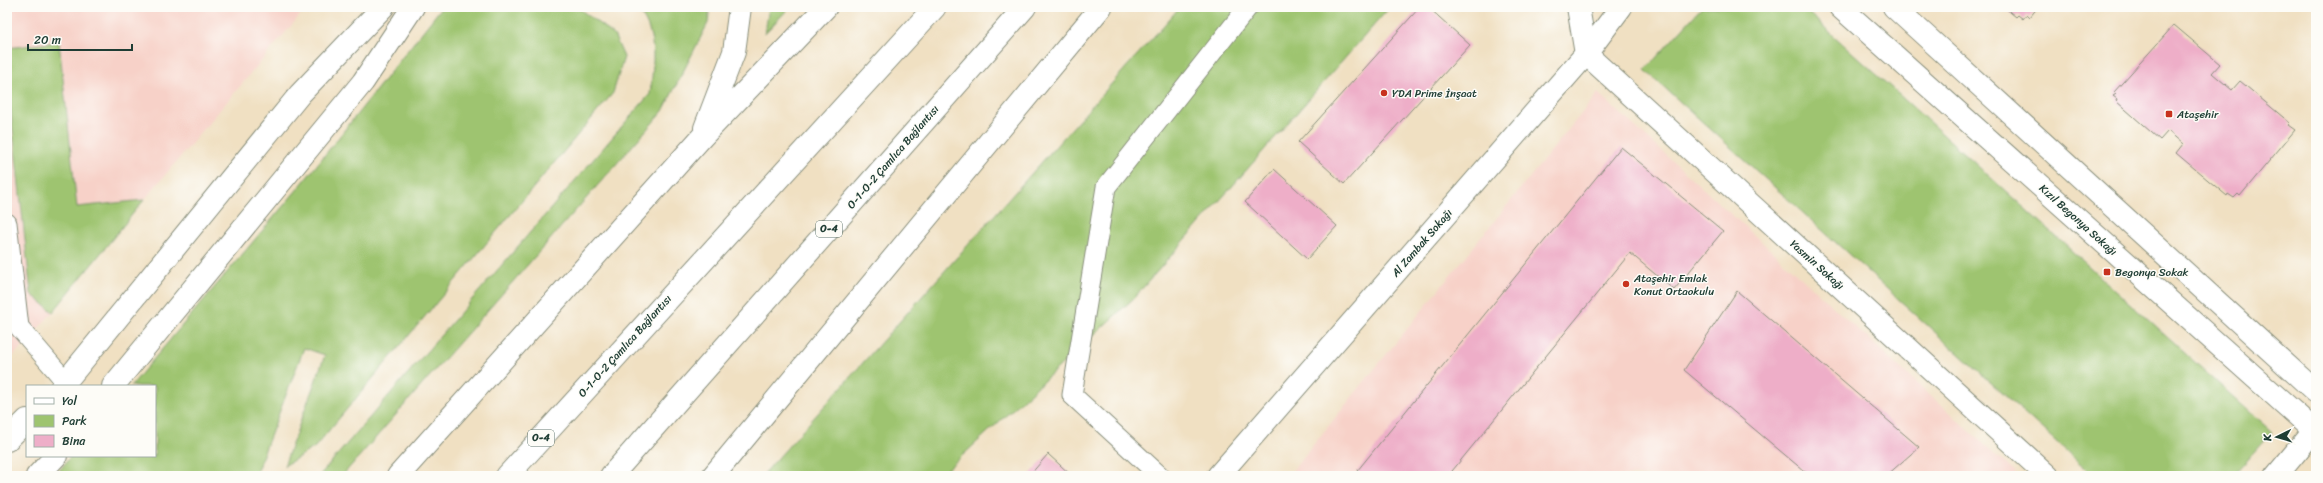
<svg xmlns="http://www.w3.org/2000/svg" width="2323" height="483" viewBox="0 0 2323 483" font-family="Sriracha,sans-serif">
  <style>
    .built { fill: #f7d1c8 }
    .green { fill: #9ec46f; stroke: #5e8052 }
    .building { fill: #eeaec8 }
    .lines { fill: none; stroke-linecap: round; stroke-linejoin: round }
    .service-casing { stroke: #888e7b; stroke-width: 21 }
    .minor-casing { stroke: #888e7b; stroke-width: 24 }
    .tertiary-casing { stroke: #888e7b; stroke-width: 24 }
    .secondary-casing { stroke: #888e7b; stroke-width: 24 }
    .trunk-casing { stroke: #888e7b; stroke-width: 24 }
    .service { stroke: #fff; stroke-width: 19 }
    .minor { stroke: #fff; stroke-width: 22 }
    .tertiary { stroke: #fff; stroke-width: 22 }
    .secondary { stroke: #fff; stroke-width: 22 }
    .trunk { stroke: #fff; stroke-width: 22 }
    .poi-dot { fill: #c8321e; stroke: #fdfcf7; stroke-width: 1.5 }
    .labels { text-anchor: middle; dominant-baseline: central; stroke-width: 3; stroke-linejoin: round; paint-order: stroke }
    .shield { fill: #fdfcf7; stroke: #62766e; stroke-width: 1 }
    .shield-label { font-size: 10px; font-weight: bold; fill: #1f3d34 }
    .poi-label { font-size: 11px; fill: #1f3d34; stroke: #fdfcf7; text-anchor: start }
    .street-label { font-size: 11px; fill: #1f3d34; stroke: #fdfcf7 }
  </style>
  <rect width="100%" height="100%" fill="#fdfcf7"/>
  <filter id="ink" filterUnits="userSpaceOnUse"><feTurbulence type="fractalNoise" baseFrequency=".025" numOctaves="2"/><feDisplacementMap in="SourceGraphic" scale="8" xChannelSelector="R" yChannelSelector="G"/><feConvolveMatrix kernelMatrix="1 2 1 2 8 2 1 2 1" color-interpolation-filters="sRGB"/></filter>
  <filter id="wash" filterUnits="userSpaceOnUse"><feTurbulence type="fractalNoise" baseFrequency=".012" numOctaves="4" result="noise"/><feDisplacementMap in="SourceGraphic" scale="16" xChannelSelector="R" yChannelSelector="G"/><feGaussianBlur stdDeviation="0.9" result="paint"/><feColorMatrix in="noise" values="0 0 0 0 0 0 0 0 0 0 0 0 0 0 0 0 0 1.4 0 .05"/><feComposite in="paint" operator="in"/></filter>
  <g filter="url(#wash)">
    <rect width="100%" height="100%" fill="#f0e0c2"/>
    <!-- built -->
    <path class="built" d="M7 7H307L144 200 53 312 7 363Z
      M1598 93 2019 476H1288Z"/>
    <!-- green -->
    <path class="green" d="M442 7H577L614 35 624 57 613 93 315 447 284 466 325 355 304 348 256 473 252 476H55L71 456H155V386H131L301 185Z
      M635 7H710L708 23 663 111 342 476H319L650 94C654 63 658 30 635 7Z
      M769 7H790L765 33Z
      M1180 7H1390L1133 299 940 476H762Z
      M1702 7H1802L2272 432 2232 476H2094L1645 70Z
      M59 42 77 207 144 200 53 312 31 294 7 76V48Z"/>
    <g id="blocks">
      <!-- building -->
      <path class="building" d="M1420 7H1428L1470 45 1344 184 1298 142Z
        M2004 7H2038L2030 17 2027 14 2023 19 2018 15 2016 17Z
        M2174 25 2220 64 2212 73 2232 90 2240 81 2290 123 2288 125 2295 130 2240 196 2238 194 2234 198 2228 194 2227 196 2176 153 2183 144 2168 131 2160 140 2116 101 2117 99 2113 96 2116 94 2114 92Z
        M1621 147 1723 231 1674 290 1630 253 1448 476H1363L1357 471Z
        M1274 169 1337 226 1307 259 1245 202Z
        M1737 291 1919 447 1886 476H1810L1684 370Z
        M1048 454 1072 476H1029Z"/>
    </g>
  </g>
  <g filter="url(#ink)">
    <use href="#blocks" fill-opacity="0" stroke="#888e7b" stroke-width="1"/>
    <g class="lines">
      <!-- service casing -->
      <g class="service-casing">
        <path id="service" d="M7 223 19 327 66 382
          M1160 476 1072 395 1106 187 1248 7"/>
      </g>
      <!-- minor casing -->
      <g class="minor-casing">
        <path id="minor" d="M1586 54 2048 476
          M1218 476 1586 54 1621 7
          M2276 476 2316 428"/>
      </g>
      <!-- tertiary casing -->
      <g class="tertiary-casing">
        <path id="tertiary" d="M1840 7 2316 432
          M1894 7 2316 392"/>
      </g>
      <!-- secondary casing -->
      <g class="secondary-casing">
        <path id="secondary" d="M62 386 300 94 383 7
          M113 386 363 82 413 7
          M7 440 27 420
          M37 476 56 456"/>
      </g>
      <!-- trunk casing -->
      <g class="trunk-casing">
        <path id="trunk" d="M1578 7 1586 54
          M705 128 734 52 740 7
          M398 476 702 137 826 7
          M507 476 935 7
          M611 476 1025 7
          M713 476 1101 7"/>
      </g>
      <!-- service -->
      <use href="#service" class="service"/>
      <!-- minor -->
      <use href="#minor" class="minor"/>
      <!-- tertiary -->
      <use href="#tertiary" class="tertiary"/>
      <!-- secondary -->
      <use href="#secondary" class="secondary"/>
      <!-- trunk -->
      <use href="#trunk" class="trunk"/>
    </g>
  </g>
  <!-- markers -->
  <g class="poi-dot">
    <circle cx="1384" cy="93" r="4"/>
    <rect x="2165" y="110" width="8" height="8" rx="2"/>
    <rect x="2103" y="268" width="8" height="8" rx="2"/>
    <circle cx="1626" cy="284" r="4"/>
  </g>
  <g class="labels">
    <!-- shield labels -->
    <g class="shield">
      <rect x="816" y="221" width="26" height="16" rx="3"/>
      <rect x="528" y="430" width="26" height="16" rx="3"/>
    </g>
    <g class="shield-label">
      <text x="829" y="229">O-4</text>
      <text x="541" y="438">O-4</text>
    </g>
    <!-- poi labels -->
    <g class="poi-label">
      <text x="1392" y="93">YDA Prime İnşaat</text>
      <text x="2177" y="114">Ataşehir</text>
      <text x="2115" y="272">Begonya Sokak</text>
      <text x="1634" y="278">Ataşehir Emlak<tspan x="1634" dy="13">Konut Ortaokulu</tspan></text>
    </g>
    <!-- street labels -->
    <g class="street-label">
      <text transform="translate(893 157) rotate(-49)">O-1-O-2 Çamlıca Bağlantısı</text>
      <text transform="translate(2078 220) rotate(42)">Kızıl Begonya Sokağı</text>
      <text transform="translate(1422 243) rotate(-49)">Al Zambak Sokağı</text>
      <text transform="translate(1817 265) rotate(42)">Yasmin Sokağı</text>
      <text transform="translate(625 346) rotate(-48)">O-1-O-2 Çamlıca Bağlantısı</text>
    </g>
  </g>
  <!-- margin -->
  <rect width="2323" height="483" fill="none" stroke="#fdfcf7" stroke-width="24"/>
  <!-- legend -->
  <rect x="26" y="385" width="130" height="72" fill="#fdfcf7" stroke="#a4b0a9"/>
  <rect x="34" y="398" width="20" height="6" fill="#ffffff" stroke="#a4b0a9"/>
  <text x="62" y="405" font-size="12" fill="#1f3d34">Yol</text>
  <rect x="34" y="415" width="20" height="12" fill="#9ec46f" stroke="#a4b0a9"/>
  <text x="62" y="425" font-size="12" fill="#1f3d34">Park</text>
  <rect x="34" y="435" width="20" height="12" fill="#eeaec8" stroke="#a4b0a9"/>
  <text x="62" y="445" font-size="12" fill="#1f3d34">Bina</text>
  <!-- north arrow -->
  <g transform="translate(2277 437) rotate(265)" stroke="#fdfcf7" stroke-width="3" paint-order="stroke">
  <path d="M0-3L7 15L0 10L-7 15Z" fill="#1f3d34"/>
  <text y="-6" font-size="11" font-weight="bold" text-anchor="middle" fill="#1f3d34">K</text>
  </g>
  <!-- scale -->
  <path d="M28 44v6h104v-6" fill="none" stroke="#1f3d34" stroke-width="2"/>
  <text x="34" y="44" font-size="12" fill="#1f3d34" stroke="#fdfcf7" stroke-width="3" paint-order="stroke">20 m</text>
</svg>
